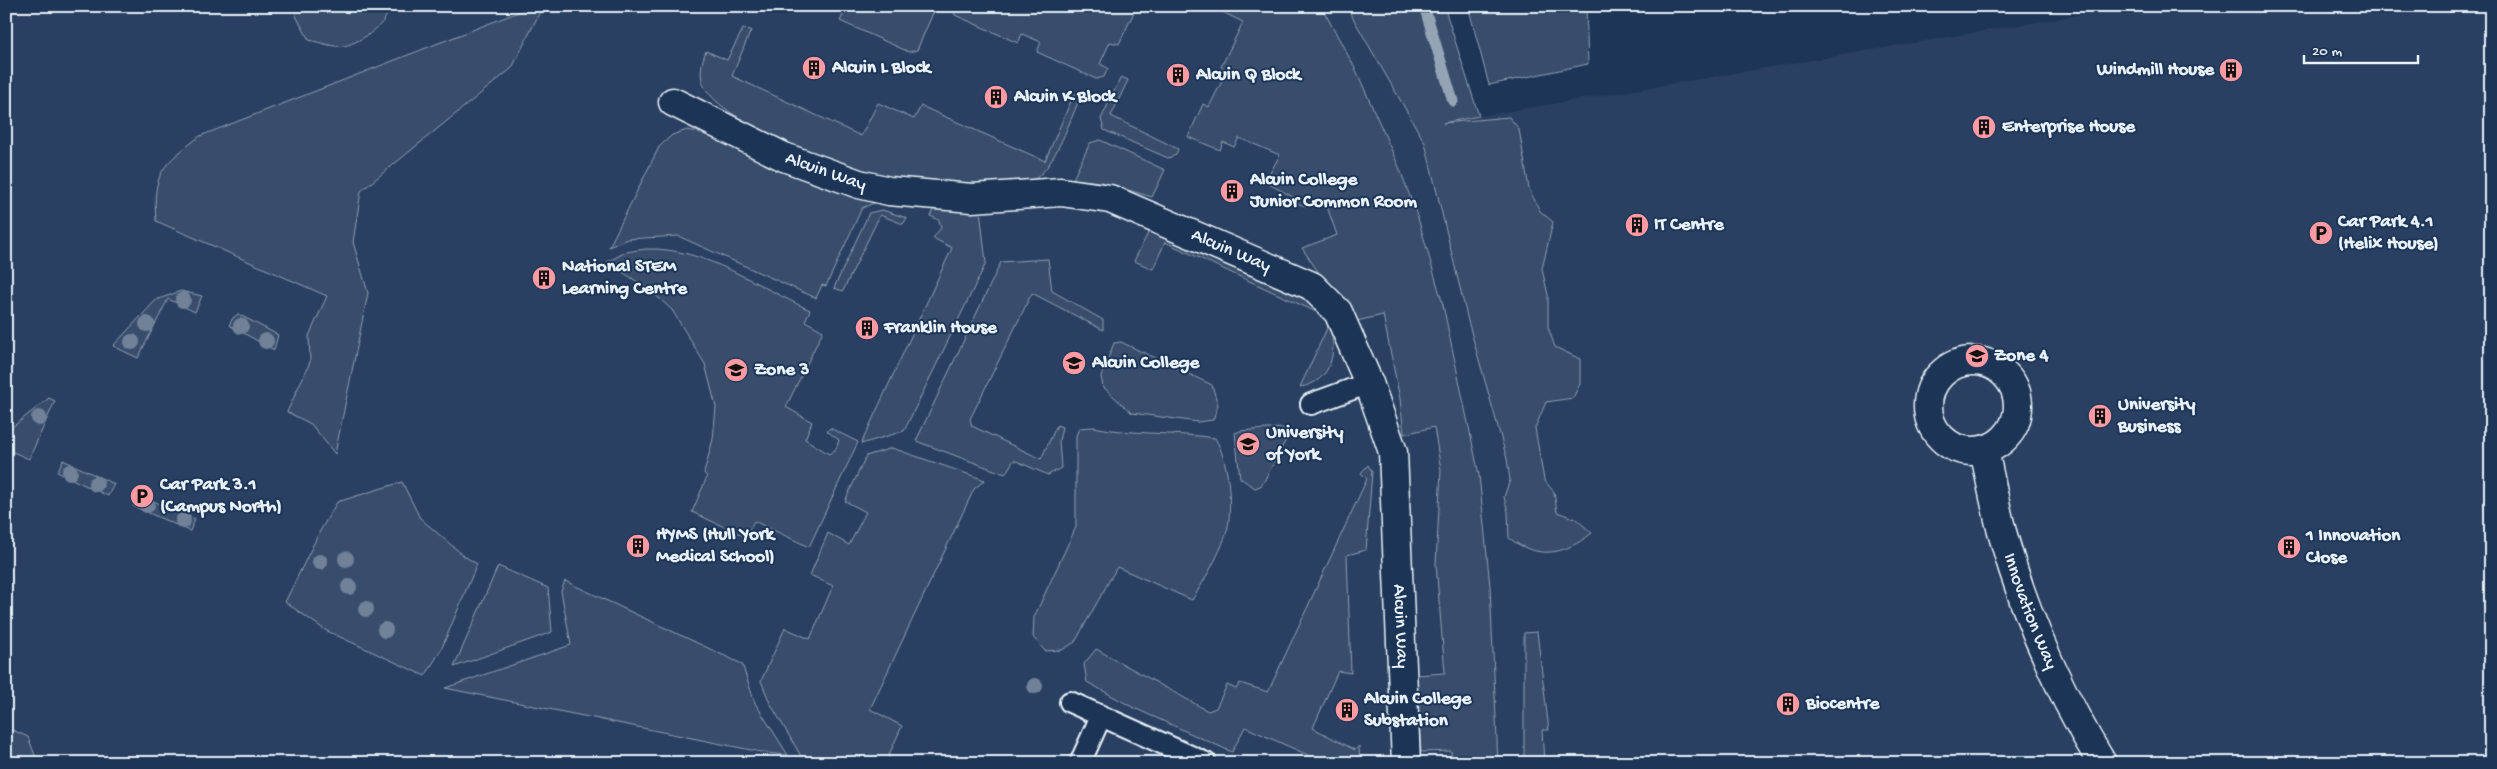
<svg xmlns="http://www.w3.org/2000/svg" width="2497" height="769" viewBox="0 0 2497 769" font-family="'Gochi Hand',sans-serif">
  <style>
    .built { fill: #2a4162 }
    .green { fill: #374d6c; stroke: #909fb2 }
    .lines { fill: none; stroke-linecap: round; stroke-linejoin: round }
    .stream { stroke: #95a4b5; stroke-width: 11 }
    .lane-casing { stroke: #e8f1f8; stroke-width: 24 }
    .street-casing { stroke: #e8f1f8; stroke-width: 31 }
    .lane { stroke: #1d3557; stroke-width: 20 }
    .street { stroke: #1d3557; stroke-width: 28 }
    .tree { fill: #708198 }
    .labels { text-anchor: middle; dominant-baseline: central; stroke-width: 4; stroke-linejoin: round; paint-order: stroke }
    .poi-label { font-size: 19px; font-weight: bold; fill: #e8f1f8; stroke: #1d3557; text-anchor: start }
    .street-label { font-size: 19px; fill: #e8f1f8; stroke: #1d3557 }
  </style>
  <rect width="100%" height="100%" fill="#1d3557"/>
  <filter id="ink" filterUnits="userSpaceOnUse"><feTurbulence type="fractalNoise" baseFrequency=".02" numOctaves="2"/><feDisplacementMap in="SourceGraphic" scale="10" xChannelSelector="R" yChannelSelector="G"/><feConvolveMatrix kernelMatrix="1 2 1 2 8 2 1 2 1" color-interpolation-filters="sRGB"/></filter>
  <g filter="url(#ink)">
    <!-- built -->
    <path class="built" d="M6 6H1376L1434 124 2131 6H2491V763H6Z"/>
    <!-- green -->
    <path class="green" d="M295 6H390C387 25 363 41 344 46 335 48 319 42 309 40L296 16Z
      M534 6H543L512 68 361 191 353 242 368 293 335 454 311 424 287 412 310 362 309 336 327 296 156 221C152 171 163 165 200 136Z
      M835 6H936L917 50 909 52 840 21 845 11Z
      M953 6H1134L1135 10 1119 44 1110 42 1100 64 1108 68 1104 77 1096 79 1037 52 1041 42 1022 34 1018 43 955 15Z
      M1210 6H1321L1355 68 1399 167 1418 218 1443 305 1479 475 1490 586 1498 763H1452L1451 751 1421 752 1416 675 1445 673 1436 564 1441 470 1434 427 1404 434 1400 399 1383 315 1352 322 1302 248 1337 235 1325 201 1308 207 1291 201 1293 197 1265 182 1280 155 1239 138 1234 147 1223 142 1220 150 1188 137 1203 104 1209 107 1227 71 1221 67 1243 22Z
      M1346 6H1444L1479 116 1443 123 1509 117 1519 129 1529 189 1540 211 1553 222 1542 269 1548 295V327L1555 347 1580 359V384L1573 398 1546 402 1535 428 1544 480 1554 492 1557 512 1576 519 1592 533C1564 555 1538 560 1509 538L1508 512 1504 497 1510 480 1507 459 1468 321 1425 143Z
      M1468 6H1586L1588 64 1489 85Z
      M743 29 751 30 732 76 861 136 878 103 914 119 921 106 1045 161 1074 94 1081 96C1071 117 1055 166 1036 178 1026 184 1009 183 998 184 954 188 907 182 863 172 826 164 718 119 703 84 699 73 702 61 706 51L727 60Z
      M1121 77 1128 80 1111 116 1178 149 1176 155 1168 158 1104 130 1101 119Z
      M687 130 709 134 740 147 777 169 825 188 881 200 862 208 826 286 822 285 816 298 678 236 627 239 609 247 659 147 672 135Z
      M1100 140 1165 170 1152 197 1101 182 1073 179 1090 143Z
      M934 208 980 210 986 263 904 431 861 444 952 248 933 238 941 228 939 220 930 216Z
      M882 210 907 218 903 224 880 215 843 291 834 288 869 213Z
      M1152 225 1301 295 1325 316 1165 242 1153 269 1134 261Z
      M646 249C705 247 758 287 810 310L805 321 823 331 786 407 812 422 805 439 829 454 836 449 839 440 827 431 830 428 858 442 809 547 754 521 746 537 692 512 707 477 704 473 713 439 716 407 705 364 672 310 650 290 607 262 626 252Z
      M1048 259 1052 291 1103 320V330L1032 293 970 419 972 426 1041 459 1057 425 1062 427 1059 441 1061 468 1048 475 1014 460 1005 474 916 441 1001 262Z
      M181 291 202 296 195 312 168 299 138 358 113 346 156 300Z
      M238 314 278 335 274 350 229 325 233 318Z
      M1329 324C1338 351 1332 382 1300 387Z
      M1121 342 1212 385 1218 405 1213 420 1198 422 1132 413 1103 387 1101 376 1114 343Z
      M49 398 55 401 29 459 6 449V432Z
      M1093 427C1133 435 1174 432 1215 438 1228 460 1231 494 1229 520 1227 543 1204 581 1192 600L1117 567 1075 642 1062 650 1045 651 1033 637 1034 617 1076 527V436L1079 428Z
      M1281 428 1285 429 1288 436 1262 485 1255 488 1240 478 1235 433 1240 431Z
      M892 448 985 480 974 489 870 709 902 726 888 757 900 763H805L770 703 761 681 785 628 810 639 833 586 810 575 828 533 849 545 866 512 845 501 866 456Z
      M63 460 114 484 108 496 57 472Z
      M1368 465 1372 472 1366 550 1347 555 1351 673 1338 671 1313 728 1355 750 1359 746 1360 763H1326L1245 727 1232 752 1134 708 1087 682 1084 664 1096 649 1208 711 1216 708 1227 685 1236 689 1240 683 1268 692 1367 479 1361 473Z
      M402 482 420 518 464 556 477 564 441 650 425 676 325 630 285 602 320 531 337 502Z
      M139 495 195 519 190 531 133 506Z
      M498 566 548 588 552 632 454 667Z
      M565 581 742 664 755 703 788 755 766 753 445 688 571 645 561 591Z
      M1537 632 1549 730H1542L1544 763H1524V633Z
      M6 727 28 737 38 763H6Z"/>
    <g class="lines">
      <!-- stream -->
      <path class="stream" d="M1424 6 1453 101"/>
      <!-- lane casing -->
      <g class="lane-casing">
        <path id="lane" d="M1311 404 1369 383
          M1070 702 1206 763
          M1080 763 1101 716"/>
      </g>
      <!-- street casing -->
      <g class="street-casing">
        <g id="street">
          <path id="s1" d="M673 102 784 157 859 184 889 191 972 198 1061 192 1110 199 1312 286 1338 312 1369 383 1393 452 1406 763"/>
          <circle cx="1973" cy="406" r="45"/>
          <path id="s2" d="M1984 450C1990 477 1995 505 2002 532 2024 612 2059 692 2102 763"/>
        </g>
      </g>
      <!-- lane -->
      <use href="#lane" class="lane"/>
      <!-- street -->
      <use href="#street" class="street"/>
    </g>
    <!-- trees -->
    <g class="tree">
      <circle cx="183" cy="300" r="8"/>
      <circle cx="147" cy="324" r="8"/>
      <circle cx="241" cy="326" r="8"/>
      <circle cx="266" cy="341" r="8"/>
      <circle cx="132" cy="342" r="8"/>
      <circle cx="39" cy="418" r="8"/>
      <circle cx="70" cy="472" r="8"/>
      <circle cx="96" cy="484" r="8"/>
      <circle cx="147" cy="505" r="8"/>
      <circle cx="183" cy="521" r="8"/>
      <circle cx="346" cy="559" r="8"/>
      <circle cx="320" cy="562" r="8"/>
      <circle cx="349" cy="587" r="8"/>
      <circle cx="366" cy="609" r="8"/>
      <circle cx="385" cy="630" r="8"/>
      <circle cx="1035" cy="686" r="8"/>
    </g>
  </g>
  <!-- icons -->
  <defs>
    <g id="building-disc" transform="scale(1.25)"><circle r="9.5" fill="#ff9aa2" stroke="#1d3557"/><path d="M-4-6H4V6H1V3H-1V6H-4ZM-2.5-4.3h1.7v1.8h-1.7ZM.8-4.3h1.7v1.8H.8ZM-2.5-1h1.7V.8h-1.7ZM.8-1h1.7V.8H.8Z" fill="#111"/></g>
    <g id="parking-disc" transform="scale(1.25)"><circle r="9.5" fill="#ff9aa2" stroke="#1d3557"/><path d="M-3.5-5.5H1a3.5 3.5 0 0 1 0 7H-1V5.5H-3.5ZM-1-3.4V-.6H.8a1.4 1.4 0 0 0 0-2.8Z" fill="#111"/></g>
    <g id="university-disc" transform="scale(1.25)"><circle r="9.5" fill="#ff9aa2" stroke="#1d3557"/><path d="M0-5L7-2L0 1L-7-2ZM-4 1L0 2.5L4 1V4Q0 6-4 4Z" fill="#111"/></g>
  </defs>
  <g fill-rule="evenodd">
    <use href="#building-disc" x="814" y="68"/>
    <use href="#building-disc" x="2231" y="70"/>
    <use href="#building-disc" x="1178" y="75"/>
    <use href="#building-disc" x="996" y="97"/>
    <use href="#building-disc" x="1984" y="127"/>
    <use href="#building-disc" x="1232" y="191"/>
    <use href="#building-disc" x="1637" y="225"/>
    <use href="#parking-disc" x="2321" y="233"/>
    <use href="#building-disc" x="544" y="278"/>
    <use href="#building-disc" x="867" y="328"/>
    <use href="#university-disc" x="1977" y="356"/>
    <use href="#university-disc" x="1074" y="363"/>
    <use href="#university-disc" x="736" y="370"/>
    <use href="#building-disc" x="2100" y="416"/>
    <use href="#university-disc" x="1248" y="444"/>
    <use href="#parking-disc" x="142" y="496"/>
    <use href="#building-disc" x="638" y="546"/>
    <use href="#building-disc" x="2289" y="547"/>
    <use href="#building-disc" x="1788" y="704"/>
    <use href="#building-disc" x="1347" y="710"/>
  </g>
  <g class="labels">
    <!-- poi labels -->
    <g class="poi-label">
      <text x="832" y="68">Alcuin L Block</text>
      <text x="2214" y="70" text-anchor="end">Windmill House</text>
      <text x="1196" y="75">Alcuin Q Block</text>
      <text x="1014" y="97">Alcuin K Block</text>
      <text x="2002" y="127">Enterprise House</text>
      <text x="1250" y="180">Alcuin College<tspan x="1250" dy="22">Junior Common Room</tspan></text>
      <text x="2338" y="222">Car Park 4.1<tspan x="2338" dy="22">(Helix House)</tspan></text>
      <text x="1654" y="225">IT Centre</text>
      <text x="562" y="267">National STEM<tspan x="562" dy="22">Learning Centre</tspan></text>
      <text x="884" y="328">Franklin House</text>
      <text x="1994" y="356">Zone 4</text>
      <text x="1092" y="363">Alcuin College</text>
      <text x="754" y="370">Zone 3</text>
      <text x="2118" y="405">University<tspan x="2118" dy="22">Business</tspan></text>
      <text x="1266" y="433">University<tspan x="1266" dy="22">of York</tspan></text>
      <text x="160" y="485">Car Park 3.1<tspan x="160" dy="22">(Campus North)</tspan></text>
      <text x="656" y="535">HYMS (Hull York<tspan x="656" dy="22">Medical School)</tspan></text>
      <text x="2306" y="536">1 Innovation<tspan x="2306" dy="22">Close</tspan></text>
      <text x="1364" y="699">Alcuin College<tspan x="1364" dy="22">Substation</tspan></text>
      <text x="1806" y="704">Biocentre</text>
    </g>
    <!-- street labels -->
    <g class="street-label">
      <text stroke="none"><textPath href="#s1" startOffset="168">Alcuin Way</textPath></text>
      <text stroke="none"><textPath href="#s1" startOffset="588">Alcuin Way</textPath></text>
      <text stroke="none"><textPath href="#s2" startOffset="168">Innovation Way</textPath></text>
      <text stroke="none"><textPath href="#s1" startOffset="1038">Alcuin Way</textPath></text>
    </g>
  </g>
  <!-- margin -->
  <rect width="2497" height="769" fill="none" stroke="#1d3557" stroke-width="25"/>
  <rect x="12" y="12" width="2472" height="744" fill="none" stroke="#e8f1f8" stroke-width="2" filter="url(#ink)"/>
  <!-- scale -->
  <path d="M2304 55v8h114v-8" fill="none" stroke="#e8f1f8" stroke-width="2.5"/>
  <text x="2312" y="55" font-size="15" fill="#e8f1f8" stroke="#1d3557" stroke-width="4" paint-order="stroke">20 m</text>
</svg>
